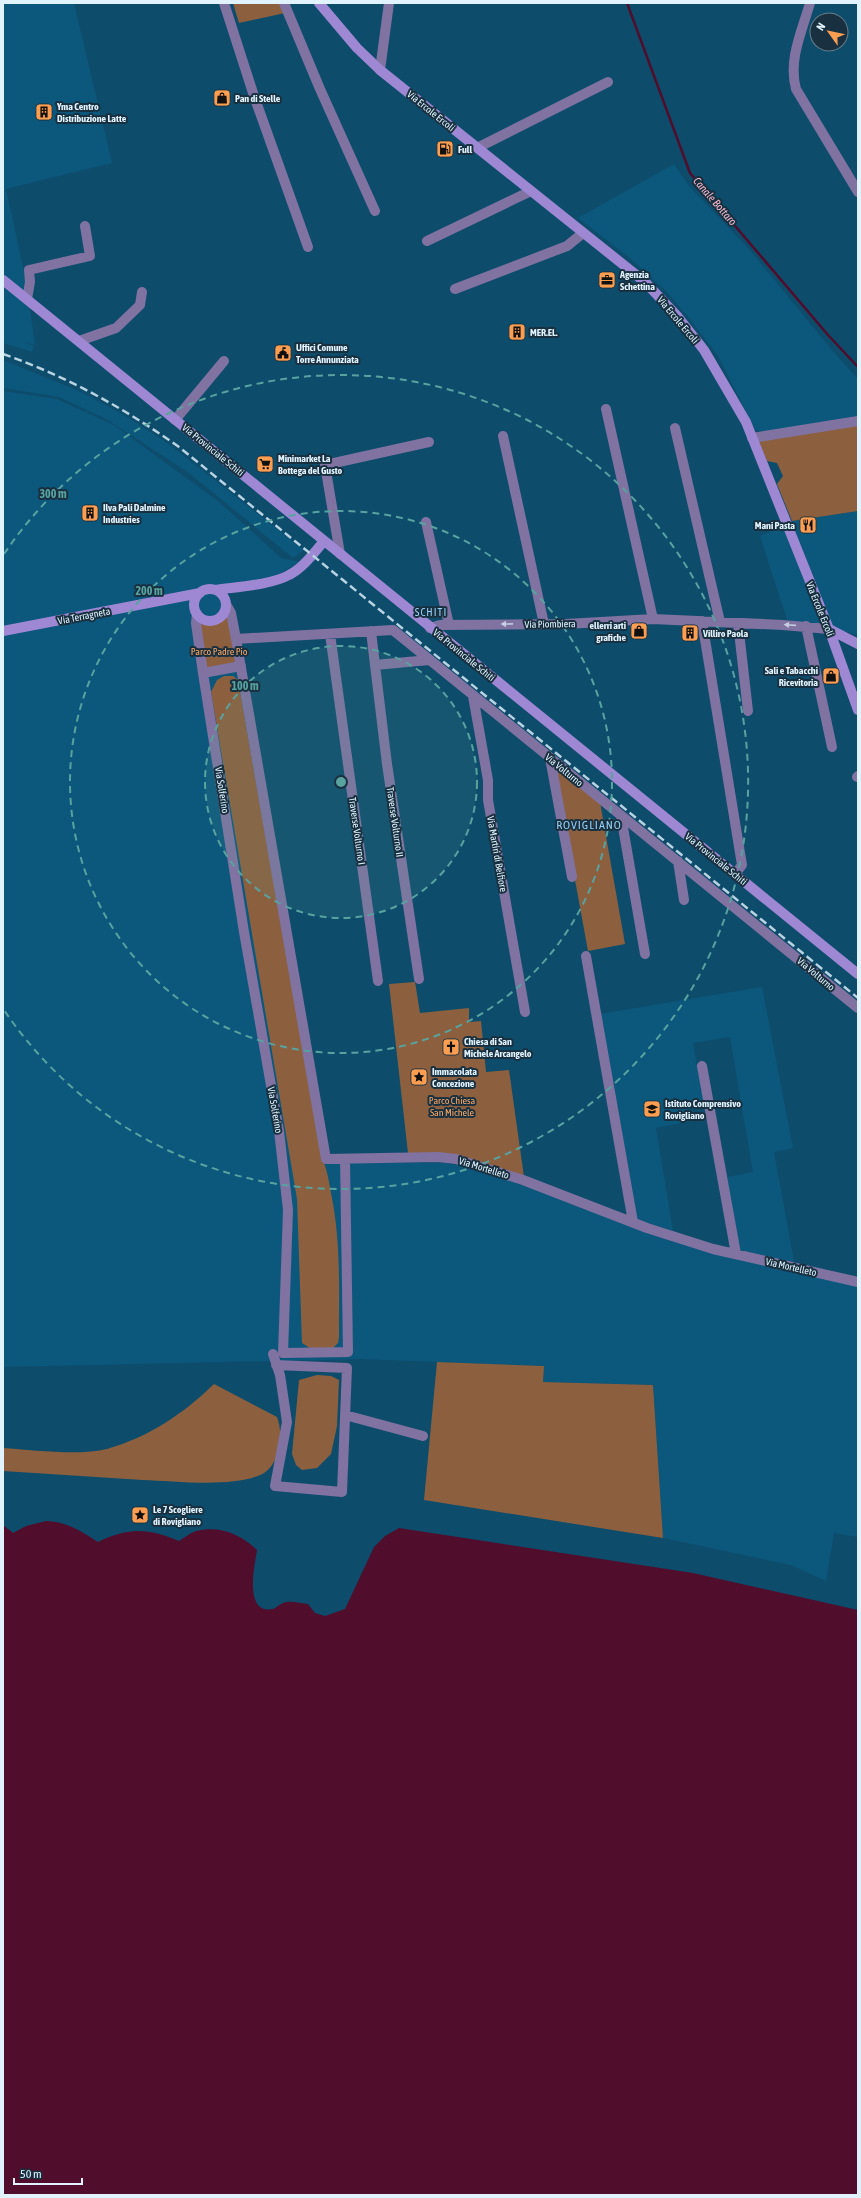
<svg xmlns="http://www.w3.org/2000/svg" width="861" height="2198" viewBox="0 0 861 2198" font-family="'Asap Condensed',sans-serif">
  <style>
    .built { fill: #0c577c }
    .green { fill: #8c603e }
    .water { fill: #510d2c }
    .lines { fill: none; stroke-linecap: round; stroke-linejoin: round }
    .stream { stroke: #510d2c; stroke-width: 2.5 }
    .street { stroke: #8072a1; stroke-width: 10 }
    .secondary { stroke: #9f88d3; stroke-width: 10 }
    .rail { stroke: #b8d3e2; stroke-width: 2.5; stroke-dasharray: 8 4; stroke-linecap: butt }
    .oneway { fill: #c4cce2 }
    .ring { fill: none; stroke: #58a2a0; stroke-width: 2; stroke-dasharray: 7 5 }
    .labels { text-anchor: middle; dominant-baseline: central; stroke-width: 4; stroke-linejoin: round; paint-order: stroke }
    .poi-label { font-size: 10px; font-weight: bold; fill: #e1f3fe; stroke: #18303f; text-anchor: start }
    .street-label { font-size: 10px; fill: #e1f3fe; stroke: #18303f }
    .park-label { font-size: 10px; fill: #fea763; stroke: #18303f }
    .water-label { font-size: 11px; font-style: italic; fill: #fab9ce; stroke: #18303f }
    .neighbourhood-label { font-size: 11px; letter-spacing: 1px; fill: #95cff5; stroke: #18303f }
    .quarter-label { font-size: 12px; letter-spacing: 1px; fill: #95cff5; stroke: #18303f }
    .centre { fill: #58a2a0; stroke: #18303f; stroke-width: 2 }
    .ring-label { font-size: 12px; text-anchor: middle; font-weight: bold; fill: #58a2a0; stroke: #18303f; stroke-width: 4; stroke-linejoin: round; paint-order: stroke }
  </style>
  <rect width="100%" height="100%" fill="#0e4c6c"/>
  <!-- built -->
  <path class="built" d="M3 3H74L112 163 6 189 26 281 35 345 21 341 34 346 32 352 3 343Z
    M674 164 689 186 749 249 837 356 858 379V418L761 432 755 429 718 356 689 318 667 292 631 259 578 218Z
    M3 360 79 391 122 414 166 442 304 550 293 558 189 473 106 419 59 397 3 388Z
    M3 391 57 399 114 425 218 501 281 558 300 562 275 576 221 586 322 1159 326 1163H445L464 1166 514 1182 635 1227 740 1251 727 1177 753 1172 730 1037 693 1043 704 1103 688 1107 691 1121 656 1128 673 1231 636 1219 600 1014 762 987 793 1148 774 1152 796 1272 858 1285V1537L834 1533 826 1581 791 1565 663 1538 653 1385 543 1382 544 1366 361 1359 3 1367Z
    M858 511V635L818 624 787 620 760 536 792 521Z"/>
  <!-- green -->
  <path class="green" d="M233 3H281L285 13 239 23Z
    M858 424V511L792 521 777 484 783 476 777 463 767 461 759 442 762 439Z
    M227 606 241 666 203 673 200 618C214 625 222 618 227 606Z
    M224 676H233L238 680 322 1158C327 1169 329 1181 331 1193 341 1242 339 1287 339 1337L338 1343 333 1348 311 1349 302 1343 297 1199 211 692 217 680Z
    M554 765 600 802 625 944 588 951Z
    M415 982 420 1013 469 1008V1022L481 1021 486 1072 509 1070 524 1177 408 1153 389 984Z
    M437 1362 544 1366 543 1382 653 1385 663 1538 424 1500Z
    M317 1375 331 1376 339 1380 337 1426 331 1454 317 1468 302 1470 296 1465 292 1454 299 1380Z
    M214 1384 277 1417C284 1434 280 1467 260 1475 231 1488 175 1481 143 1480 96 1477 50 1474 3 1471V1448C33 1450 79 1456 107 1449 149 1437 183 1414 214 1384Z"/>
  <!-- water -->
  <path class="water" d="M46 1521C67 1522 81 1531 98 1542 129 1527 148 1528 179 1541 184 1538 190 1533 196 1531 219 1525 241 1534 257 1550 255 1564 243 1615 273 1609 276 1608 280 1604 283 1603 289 1600 301 1603 308 1604L315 1613 325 1616 345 1609 374 1547 385 1536 399 1528 693 1573 858 1610V2195H3V1525L13 1533 26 1526Z"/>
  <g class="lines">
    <!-- stream -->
    <path class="stream" d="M627 3 690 173 828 335 858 367"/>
    <!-- street -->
    <path class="street" d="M224 3 254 96 308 247
      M284 3 320 89 375 211
      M810 3C802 31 788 60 796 89L858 192
      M380 70 389 3
      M477 148 608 82
      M427 241 531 191
      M455 289 567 246 583 233
      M27 299 30 282 29 270 90 256 85 226
      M79 341 116 328 140 305 142 292
      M606 409 653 619
      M175 420 224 361
      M675 428 720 622
      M503 436 544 624
      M752 438 858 421
      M426 522 449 625
      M340 554 325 465 429 442
      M227 606 231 613 236 639 326 1159 438 1157 456 1159 523 1180 647 1228 713 1249 858 1282
      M197 614 196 623 203 673 244 932 279 1131 288 1210 283 1353 348 1352 345 1159
      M702 621 742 865 735 874
      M738 623 748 711
      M806 626 832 747
      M430 628 440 625 566 624 653 619 783 625 829 629
      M371 631 375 665
      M330 634 378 981
      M236 639 393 630 858 1008
      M203 673 241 666
      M473 696 488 780V800L525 1012
      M550 758 572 877
      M857 777 858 776
      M621 816 645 954
      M678 861 684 900
      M586 956 633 1222
      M419 979 387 764 375 665 429 660
      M702 1066 736 1254
      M273 1354 280 1375 287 1422 275 1486 342 1492 347 1368 276 1365
      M345 1415 423 1436"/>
    <!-- secondary -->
    <path class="secondary" d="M319 3 357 48 380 70 645 282 678 317 704 350 746 422 829 629 858 710
      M3 280 858 974
      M194 605a16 16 0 1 1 32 0a16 16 0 1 1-32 0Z
      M216 590C236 587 271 585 289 575 303 568 314 553 324 541
      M829 629 858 644
      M3 631 200 593"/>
    <!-- rail -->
    <path class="rail" d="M3 354C66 376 124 408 179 447L858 998"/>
  </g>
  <!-- one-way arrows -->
  <defs><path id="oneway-solid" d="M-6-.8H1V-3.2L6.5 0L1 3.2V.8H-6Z"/></defs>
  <g class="oneway">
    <use href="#oneway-solid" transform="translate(507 624) rotate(179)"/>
    <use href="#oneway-solid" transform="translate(790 625) rotate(-176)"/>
  </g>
  <!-- distance rings -->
  <circle cx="341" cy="782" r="136" fill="#58a2a0" fill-opacity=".12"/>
  <g class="ring">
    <circle cx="341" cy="782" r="136"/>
    <circle cx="341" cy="782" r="271"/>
    <path d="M4 554A407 407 0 1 1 4 1010"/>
  </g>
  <!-- icons -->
  <defs>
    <g id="shop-square" transform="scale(0.9)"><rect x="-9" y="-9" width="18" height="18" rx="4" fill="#fb9e51" stroke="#18303f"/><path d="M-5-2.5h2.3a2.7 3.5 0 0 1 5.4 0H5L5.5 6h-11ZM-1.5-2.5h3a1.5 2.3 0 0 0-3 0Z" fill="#111"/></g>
    <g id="building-square" transform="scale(0.9)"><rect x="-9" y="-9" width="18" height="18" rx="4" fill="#fb9e51" stroke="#18303f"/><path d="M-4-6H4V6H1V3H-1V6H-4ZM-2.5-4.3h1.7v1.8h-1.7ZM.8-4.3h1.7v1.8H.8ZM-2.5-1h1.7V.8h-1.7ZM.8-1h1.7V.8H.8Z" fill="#111"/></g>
    <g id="fuel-square" transform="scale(0.9)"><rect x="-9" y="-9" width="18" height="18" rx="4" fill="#fb9e51" stroke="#18303f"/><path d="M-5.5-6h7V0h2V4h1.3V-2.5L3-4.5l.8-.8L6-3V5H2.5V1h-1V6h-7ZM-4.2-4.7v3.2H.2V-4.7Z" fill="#111"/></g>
    <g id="office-square" transform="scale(0.9)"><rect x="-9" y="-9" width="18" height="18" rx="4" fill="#fb9e51" stroke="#18303f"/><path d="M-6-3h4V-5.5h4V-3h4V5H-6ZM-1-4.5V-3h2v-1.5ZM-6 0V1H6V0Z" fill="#111"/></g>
    <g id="civic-square" transform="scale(0.9)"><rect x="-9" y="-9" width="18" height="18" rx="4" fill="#fb9e51" stroke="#18303f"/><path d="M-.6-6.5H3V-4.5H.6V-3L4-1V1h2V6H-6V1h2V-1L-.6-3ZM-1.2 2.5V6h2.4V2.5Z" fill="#111"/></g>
    <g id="supermarket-square" transform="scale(0.9)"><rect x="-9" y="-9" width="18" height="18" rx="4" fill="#fb9e51" stroke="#18303f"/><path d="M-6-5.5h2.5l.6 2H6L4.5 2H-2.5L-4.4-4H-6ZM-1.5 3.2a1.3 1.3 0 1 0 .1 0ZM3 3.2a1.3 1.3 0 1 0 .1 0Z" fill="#111"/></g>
    <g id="restaurant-square" transform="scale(0.9)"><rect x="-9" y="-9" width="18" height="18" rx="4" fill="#fb9e51" stroke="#18303f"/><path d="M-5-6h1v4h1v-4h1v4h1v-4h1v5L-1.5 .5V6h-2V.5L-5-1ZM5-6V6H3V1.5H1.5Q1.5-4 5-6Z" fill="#111"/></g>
    <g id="church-square" transform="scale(0.9)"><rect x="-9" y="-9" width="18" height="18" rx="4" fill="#fb9e51" stroke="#18303f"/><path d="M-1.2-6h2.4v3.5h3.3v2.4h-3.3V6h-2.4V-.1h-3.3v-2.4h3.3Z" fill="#111"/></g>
    <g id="sight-square" transform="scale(0.9)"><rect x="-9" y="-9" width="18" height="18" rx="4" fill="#fb9e51" stroke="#18303f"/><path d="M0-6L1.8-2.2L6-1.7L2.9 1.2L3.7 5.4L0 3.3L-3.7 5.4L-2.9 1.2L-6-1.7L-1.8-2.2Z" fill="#111"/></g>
    <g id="school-square" transform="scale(0.9)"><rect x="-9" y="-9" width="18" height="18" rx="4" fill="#fb9e51" stroke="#18303f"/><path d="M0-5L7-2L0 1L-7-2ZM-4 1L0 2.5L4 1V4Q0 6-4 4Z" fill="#111"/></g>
  </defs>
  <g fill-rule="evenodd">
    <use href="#shop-square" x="222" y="98"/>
    <use href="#building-square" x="44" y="112"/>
    <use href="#fuel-square" x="445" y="149"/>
    <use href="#office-square" x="607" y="280"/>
    <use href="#building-square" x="517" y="332"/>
    <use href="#civic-square" x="283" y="353"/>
    <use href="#supermarket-square" x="265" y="464"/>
    <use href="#building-square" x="90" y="513"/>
    <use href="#restaurant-square" x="808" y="525"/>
    <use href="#shop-square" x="639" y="631"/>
    <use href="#building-square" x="690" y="633"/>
    <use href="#shop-square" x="831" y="676"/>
    <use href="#church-square" x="451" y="1047"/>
    <use href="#sight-square" x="419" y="1077"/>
    <use href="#school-square" x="652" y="1109"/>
    <use href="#sight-square" x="140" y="1515"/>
  </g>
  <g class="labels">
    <!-- poi labels -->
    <g class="poi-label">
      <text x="235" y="98">Pan di Stelle</text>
      <text x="57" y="106">Yma Centro<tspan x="57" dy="12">Distribuzione Latte</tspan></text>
      <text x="458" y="149">Full</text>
      <text x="620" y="274">Agenzia<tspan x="620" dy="12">Schettina</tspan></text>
      <text x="530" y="332">MER.EL.</text>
      <text x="296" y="347">Uffici Comune<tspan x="296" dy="12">Torre Annunziata</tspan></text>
      <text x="278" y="458">Minimarket La<tspan x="278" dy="12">Bottega del Gusto</tspan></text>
      <text x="103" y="507">Ilva Pali Dalmine<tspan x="103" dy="12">Industries</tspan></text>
      <text x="795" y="525" text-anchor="end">Mani Pasta</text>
      <text x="626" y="625" text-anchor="end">ellerri arti<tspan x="626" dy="12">grafiche</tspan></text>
      <text x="703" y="633">Villiro Paola</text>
      <text x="818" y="670" text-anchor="end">Sali e Tabacchi<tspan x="818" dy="12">Ricevitoria</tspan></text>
      <text x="464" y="1041">Chiesa di San<tspan x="464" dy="12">Michele Arcangelo</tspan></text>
      <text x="432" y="1071">Immacolata<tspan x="432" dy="12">Concezione</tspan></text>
      <text x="665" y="1103">Istituto Comprensivo<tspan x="665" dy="12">Rovigliano</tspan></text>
      <text x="153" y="1509">Le 7 Scogliere<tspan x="153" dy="12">di Rovigliano</tspan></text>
    </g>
    <!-- street labels -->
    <g class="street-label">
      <text transform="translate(431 111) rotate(39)">Via Ercole Ercoli</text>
      <text transform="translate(678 320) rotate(50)">Via Ercole Ercoli</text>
      <text transform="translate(213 450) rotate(39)">Via Provinciale Schiti</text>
      <text transform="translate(820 609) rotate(68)">Via Ercole Ercoli</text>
      <text transform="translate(84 616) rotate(-11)">Via Terragneta</text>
      <text transform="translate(550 624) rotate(-1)">Via Piombiera</text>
      <text transform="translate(464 655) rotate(39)">Via Provinciale Schiti</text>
      <text transform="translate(564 770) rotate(39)">Via Volturno</text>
      <text transform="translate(222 790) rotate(81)">Via Solferino</text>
      <text transform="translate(395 822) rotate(82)">Traverse Volturno II</text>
      <text transform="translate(357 831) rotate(82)">Traverse Volturno I</text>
      <text transform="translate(497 854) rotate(80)">Via Martiri di Belfiore</text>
      <text transform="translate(716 859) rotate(39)">Via Provinciale Schiti</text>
      <text transform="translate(816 974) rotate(40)">Via Volturno</text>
      <text transform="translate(275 1110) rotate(80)">Via Solferino</text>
      <text transform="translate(484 1168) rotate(17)">Via Mortelleto</text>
      <text transform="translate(791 1267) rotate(13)">Via Mortelleto</text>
    </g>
    <!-- park labels -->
    <g class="park-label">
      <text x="219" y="651">Parco Padre Pio</text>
      <text x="452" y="1100">Parco Chiesa<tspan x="452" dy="12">San Michele</tspan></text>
    </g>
    <!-- water labels -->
    <g class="water-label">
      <text transform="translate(715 201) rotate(49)">Canale Bottaro</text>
    </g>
    <!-- neighbourhood labels -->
    <g class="neighbourhood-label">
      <text x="431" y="612">SCHITI</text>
    </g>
    <!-- quarter labels -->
    <g class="quarter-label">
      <text x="589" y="825">ROVIGLIANO</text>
    </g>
  </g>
  <circle cx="341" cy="782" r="6" class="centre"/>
  <g class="ring-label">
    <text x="53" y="498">300 m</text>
    <text x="149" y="595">200 m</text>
    <text x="245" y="690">100 m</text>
  </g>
  <!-- border -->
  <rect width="861" height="2198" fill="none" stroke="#e1f3fe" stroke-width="8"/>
  <!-- north arrow -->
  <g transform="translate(829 32) rotate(303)"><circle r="19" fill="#18303f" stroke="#687e8b"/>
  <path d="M0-3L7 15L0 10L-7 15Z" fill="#fb9e51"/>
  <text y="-6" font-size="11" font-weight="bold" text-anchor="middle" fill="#e1f3fe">N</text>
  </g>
  <!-- scale -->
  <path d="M14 2178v6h68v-6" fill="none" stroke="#e1f3fe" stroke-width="2"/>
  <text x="20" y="2178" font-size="12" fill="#e1f3fe" stroke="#18303f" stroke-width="3" paint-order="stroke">50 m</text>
</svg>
